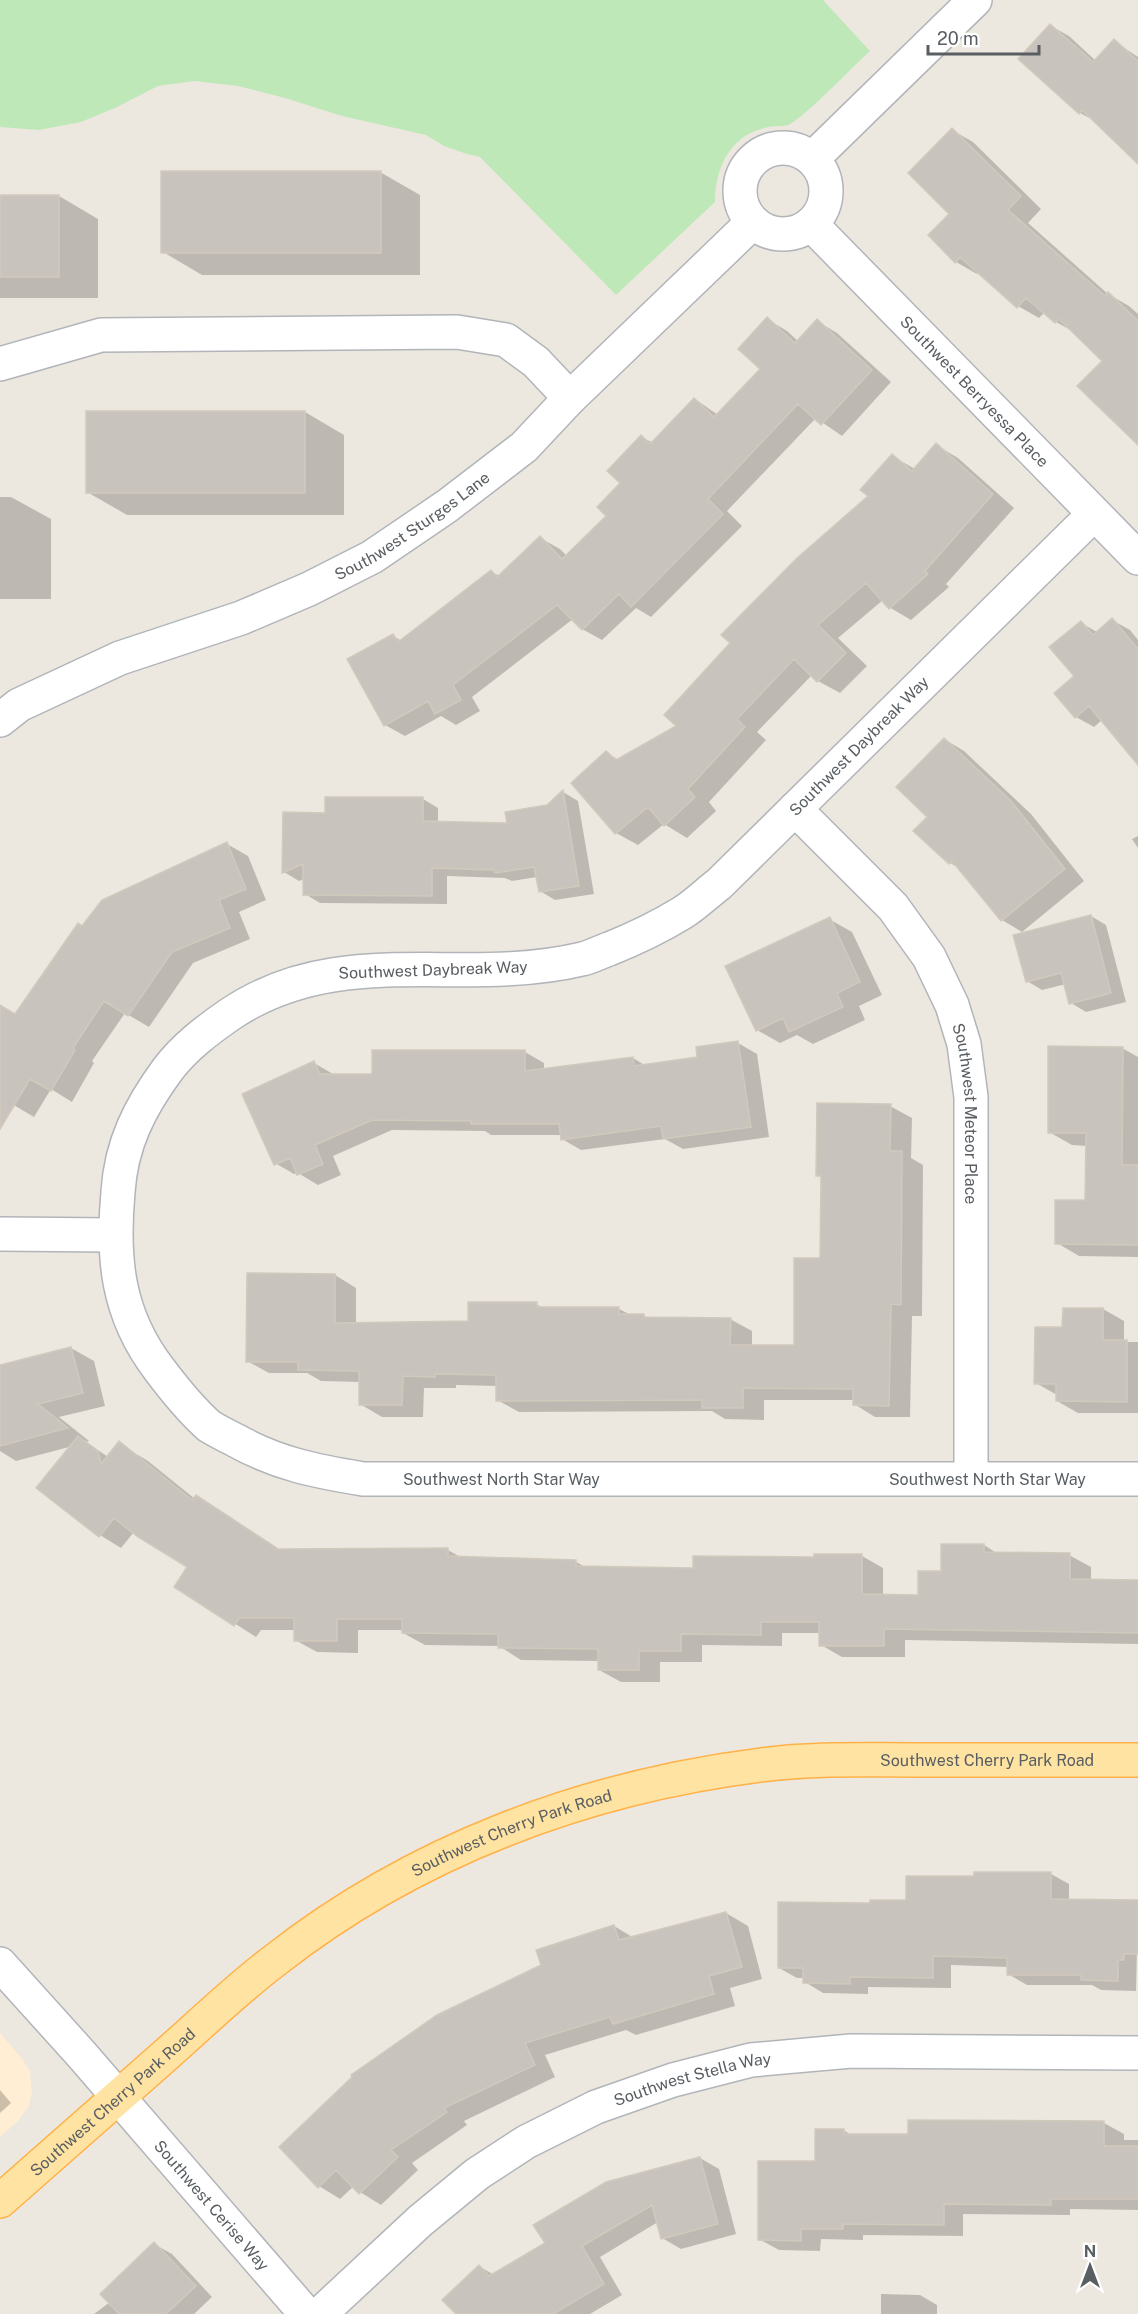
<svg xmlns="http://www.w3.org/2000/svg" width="1138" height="2314" viewBox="0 0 1138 2314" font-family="'Public Sans',sans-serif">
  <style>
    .commercial { fill: #ffeed3 }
    .green { fill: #bfe8b8 }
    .shadow { fill: #0003 }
    .building { fill: #c8c3bc; stroke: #d2c9bd; stroke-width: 1.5 }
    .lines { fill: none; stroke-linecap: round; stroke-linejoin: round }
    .minor-casing { stroke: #b1b5b9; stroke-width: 36 }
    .major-casing { stroke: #ffb147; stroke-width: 36 }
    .minor { stroke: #fff; stroke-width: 33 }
    .major { stroke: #ffe3a3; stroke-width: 33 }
    .labels { text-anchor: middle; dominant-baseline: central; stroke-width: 6; stroke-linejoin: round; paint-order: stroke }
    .street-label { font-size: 16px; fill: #585e62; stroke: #fff }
  </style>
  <rect width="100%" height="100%" fill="#ede8df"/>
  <!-- commercial -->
  <path class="commercial" d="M0 2033 23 2060 30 2072 32 2092 29 2106 18 2121 0 2137Z"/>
  <!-- green -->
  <path class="green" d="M0 0H823L870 51C845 74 818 104 792 123 785 128 776 125 769 127 731 134 715 167 715 202L616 295 480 157 467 154 444 146 426 135 342 116 285 98 238 86 195 81 158 86 115 108 81 122 39 130 0 127Z"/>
  <!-- shadow -->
  <path class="shadow" d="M1051 26 1069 36 1096 61 1114 41 1138 57V161L1099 123 1080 113Z
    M952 130 973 142 1041 209 1028 223 1108 294 1129 306 1138 314V439L1104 361 1076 333 1056 322 1045 312 1039 318 1018 306 979 272 977 274 956 262 951 214Z
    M380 172 420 195V275H202L163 252Z
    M0 196H59L98 219V298H0Z
    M767 319 787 331 799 342 817 321 837 333 891 382 842 436 816 418 727 511 742 526 651 617 636 608 602 640 582 629 573 619 472 697 480 711 456 725 441 716 405 736 385 725 393 636 402 641 491 572 500 576 540 538 560 549 567 556 608 516 642 437 653 443 695 399 718 415 762 369Z
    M305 412 344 435V515H127L87 492Z
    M936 445 958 458 1014 508 946 584 949 587 911 620 889 607 883 600 838 638 867 666 840 693 818 681 812 675 757 732 766 740 709 802 716 811 687 838 664 824 638 845 616 833 606 753 619 760 679 727 870 496 892 456 915 469Z
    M0 497H11L51 519V599H0Z
    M1112 620 1130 630 1138 640V763L1102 720 1094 727 1076 717V676L1081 623 1097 632Z
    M944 739 964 751 1031 814 1084 881 1022 932 1002 920 961 869 950 863 929 817Z
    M563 792 578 801 594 894 555 900 540 891 537 877 512 881 505 878 447 876V904L320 903 305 894V879L299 881 284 872V814H326L423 799 438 808V823L509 824 548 806Z
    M1138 836V848L1132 839Z
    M227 844 248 856 266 900 239 912 250 939 193 963 149 1027 125 1013 92 1061 94 1063 72 1102 51 1089 34 1117 0 1097V1011L16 1016 83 927Z
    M1091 916 1106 925 1126 1002 1086 1012 1071 1003 1066 984 1042 990 1027 981Z
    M829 919 852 932 882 995 859 1006 865 1020 813 1044 797 1035 780 1043 757 1030Z
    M738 1043 757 1054 769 1137 683 1149 665 1139 581 1150 562 1139 561 1135H491L485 1131 392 1130 333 1156 341 1175 318 1185 298 1173 294 1174 275 1163 314 1063 333 1074 374 1075 525 1052 544 1063V1070L633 1058 646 1066 699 1058Z
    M1122 1048 1138 1057V1257L1079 1256 1057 1243 1086 1202 1087 1146 1072 1145 1049 1132Z
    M890 1106 912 1118 911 1158 923 1165 922 1316H912L910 1417H875L854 1404V1400H764V1420L725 1419 712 1411 519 1412 497 1400V1386L456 1385V1388H424L423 1417H382L360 1404V1382L321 1381 307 1373H269L247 1361 335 1275 356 1288V1324L470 1322 536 1304 545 1309H619L631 1315H643L648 1318 730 1319 752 1331V1347H795L822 1260 823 1178 818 1175Z
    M1103 1309 1124 1321V1342H1138V1413H1078L1057 1401V1395L1036 1383 1064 1328Z
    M71 1348 94 1361 105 1406 59 1417 89 1441 86 1442 108 1457 126 1448 148 1461 195 1499 196 1497 218 1509 280 1550H448L462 1558 576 1562 587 1568 695 1570 862 1556 883 1568V1596L919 1597 942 1573 984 1545 998 1554 1069 1555 1091 1567V1580L1138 1581V1644L905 1640V1657H842L821 1645V1633H782V1646L702 1645V1662H660V1682H621L599 1670V1661L521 1660 499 1646 425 1645 403 1633V1630H358V1653L317 1652 295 1640V1630H261L256 1637 176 1586 189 1566 134 1532 121 1548 100 1535 73 1446 16 1461 0 1451V1366Z
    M1051 1874 1069 1884V1901H1138L1136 1991 1101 1990 1092 1985H1027L1008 1974V1967L951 1965V1988L868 1987V1994L823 1993 805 1982V1978H797L779 1968 872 1905 907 1901 975 1877Z
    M726 1913 748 1926 762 1979 730 1988 735 2006 636 2035 626 2030 545 2055 555 2077 464 2121 467 2125 412 2163 418 2170 381 2205 360 2192 354 2186 340 2199 319 2186 543 1966 614 1926 634 1938Z
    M0 2090 11 2103 0 2113Z
    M910 2121 1104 2123 1124 2134V2140H1138V2210L1070 2209V2215L963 2214V2236L863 2235V2240L821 2239 820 2251 779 2250 759 2239 816 2162 843 2130 853 2136H910Z
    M700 2158 719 2169 736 2234 681 2249 662 2238 658 2222 600 2257 622 2295 590 2314H458L479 2266 494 2275Z
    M154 2244 172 2254 212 2297 194 2314H94L110 2302Z
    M881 2294 920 2295 937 2305V2314H881Z"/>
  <!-- building -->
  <path class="building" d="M1050 24 1093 62 1114 39 1138 61V164L1082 110 1079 114 1018 59Z
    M952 128 1021 196 1008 210 1105 296 1108 292 1138 321V445L1077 386 1102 361 1059 319 1055 323 1026 298 1017 308 960 257 955 263 928 235 949 214 908 173Z
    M161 171H381V253H161Z
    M0 195H59V277H0Z
    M767 317 795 343 817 319 872 370 821 425 798 404 708 499 723 514 631 607 619 594 582 630 557 605 453 685 461 700 435 714 428 701 384 726 347 659 393 634 398 642 491 570 497 577 540 536 562 559 606 516 597 507 620 483 607 471 641 435 650 444 694 398 714 417 760 369 738 349Z
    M86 411H305V493H86Z
    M936 443 993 494 925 571 928 574 889 609 866 583 818 625 846 653 817 682 794 659 737 719 745 727 688 789 695 797 664 826 648 807 615 834 571 783 606 751 616 760 676 726 664 715 730 643 721 635 796 559 868 496 860 490 892 454 912 471Z
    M1112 618 1138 649V765L1089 706 1075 718 1054 693 1074 676 1049 647 1081 621 1093 635Z
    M944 738 1011 801 1065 869 1001 921 952 861 949 864 913 831 927 817 896 787Z
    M563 790 579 886 539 892 534 867 495 873 494 870 432 868V896L303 895V864L282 873 283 812 325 813V797H423V821L507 823 505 812 547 805Z
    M227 842 246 889 219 900 230 928 172 952 128 1016 104 1001 73 1048 75 1050 51 1091 30 1079 0 1129V1005L15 1014 78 923 82 926 102 900Z
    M1091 915 1111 993 1069 1004 1061 973 1026 982 1013 935Z
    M830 917 860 982 837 993 843 1007 789 1032 783 1018 756 1031 725 966Z
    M738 1041 751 1127 663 1139 661 1126 561 1140 559 1124H471V1121L372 1120 315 1145 323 1164 297 1175 290 1158 274 1165 242 1094 314 1061 320 1074H372V1050H525V1071L633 1057 634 1066 697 1057 696 1047Z
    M1048 1046 1123 1047 1122 1165H1138V1245L1055 1244V1200H1085L1086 1133H1048Z
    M817 1103 891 1104 890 1151H902L901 1305 891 1304 889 1406 853 1405V1389L743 1388V1408H702V1400L496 1401V1375L435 1374V1377L403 1376 402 1405H359V1371L298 1370V1362H246L247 1273 335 1274V1323L468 1321V1302H537V1307H619V1314H644V1317L731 1318 730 1345H794V1258H820L821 1176H816Z
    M1063 1308H1103V1340H1127V1402L1056 1401V1384H1034L1035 1327H1062Z
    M71 1347 83 1393 38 1404 68 1428 0 1446V1365Z
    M78 1436 98 1451 101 1464 119 1441 192 1500 196 1495 278 1549 448 1548V1556L576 1560V1566L693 1568V1556L814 1557V1554H862V1594L918 1595V1571H941V1544H984V1552L1070 1553V1579L1138 1580V1633L884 1629V1646H819V1622H761V1635L681 1634V1651H639V1670H598V1649L498 1648V1634L402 1633V1619H337V1641H294V1618H239L234 1626 174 1587 187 1567 138 1537 114 1518 99 1537 36 1488Z
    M974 1872H1051V1899L1138 1900V1954H1124V1960H1118V1981L1081 1980V1975H1007V1958L933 1956V1978L850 1977V1984L803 1983V1968H778V1902L870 1903V1900H906V1876H974Z
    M726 1912 742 1967 709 1976 714 1994 613 2024 610 2017 525 2043 535 2065 444 2108 447 2112 391 2150 398 2157 359 2194 336 2170 318 2188 279 2147 352 2077 351 2075 437 2015 541 1965 536 1950 614 1925 619 1940Z
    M908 2120 1104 2121V2146H1138V2199H1051V2205L944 2204V2225L843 2224V2229H801V2241L758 2240V2161H815V2129H844V2134H908Z
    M700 2157 718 2224 661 2239 652 2205 582 2246 604 2284 553 2314H456L442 2300 479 2265 489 2276 545 2243 533 2225 606 2182Z
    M154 2242 196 2286 166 2314H119L100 2294Z"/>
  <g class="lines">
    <!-- minor casing -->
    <g class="minor-casing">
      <g id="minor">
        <circle cx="783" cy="191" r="43"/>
        <path d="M812 159 975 0"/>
        <path id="s1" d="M811 224 1138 558"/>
        <path d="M0 364 101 335 457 332 506 340 536 362 570 398"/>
        <path id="s2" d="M1094 514 719 884C707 893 695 905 682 913 659 927 634 939 609 949 600 952 591 957 582 959 460 988 339 940 229 1015 206 1031 185 1047 168 1069 140 1107 121 1144 118 1192 112 1258 117 1314 159 1369 174 1389 190 1409 209 1426 217 1431 227 1436 235 1440 278 1464 315 1471 363 1479H1138"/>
        <path id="s3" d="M0 720 19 705 120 658 241 618 309 589 372 557 447 506 524 447 570 398 753 222"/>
        <path id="s4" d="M795 809 893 907 929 957 952 1005 964 1044 971 1097V1477"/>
        <path d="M0 1234 114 1235"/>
        <path id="s5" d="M0 1964 82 2055 306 2314"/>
        <path id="s6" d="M320 2314 420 2221 477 2174 526 2142 596 2107 673 2080 751 2060 851 2051 1138 2053"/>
      </g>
    </g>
    <!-- major casing -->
    <g class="major-casing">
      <g id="major">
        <path id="s7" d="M0 2201C56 2152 112 2103 168 2053 203 2022 237 1989 274 1961 414 1851 585 1787 761 1765 811 1758 863 1760 914 1760 989 1760 1063 1760 1138 1760"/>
      </g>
    </g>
    <!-- minor -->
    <use href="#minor" class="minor"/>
    <!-- major -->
    <use href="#major" class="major"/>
  </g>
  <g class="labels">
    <!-- street labels -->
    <g class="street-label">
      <text stroke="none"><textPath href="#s1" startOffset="234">Southwest Berryessa Place</textPath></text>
      <text stroke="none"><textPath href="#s3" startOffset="458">Southwest Sturges Lane</textPath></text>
      <text transform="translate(859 746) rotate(-45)">Southwest Daybreak Way</text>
      <text transform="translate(433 970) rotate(-2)">Southwest Daybreak Way</text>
      <text stroke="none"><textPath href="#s4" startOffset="364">Southwest Meteor Place</textPath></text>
      <text stroke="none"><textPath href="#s2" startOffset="1828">Southwest North Star Way</textPath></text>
      <text stroke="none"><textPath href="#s2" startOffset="2314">Southwest North Star Way</textPath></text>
      <text stroke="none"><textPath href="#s7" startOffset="1122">Southwest Cherry Park Road</textPath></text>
      <text stroke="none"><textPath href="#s7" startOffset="636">Southwest Cherry Park Road</textPath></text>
      <text stroke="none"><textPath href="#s6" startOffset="448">Southwest Stella Way</textPath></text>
      <text stroke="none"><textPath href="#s7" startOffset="150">Southwest Cherry Park Road</textPath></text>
      <text stroke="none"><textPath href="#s5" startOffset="321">Southwest Cerise Way</textPath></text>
    </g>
  </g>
  <!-- north arrow -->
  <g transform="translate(1090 2266)" stroke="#ffffff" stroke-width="4.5" paint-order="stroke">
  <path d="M0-4.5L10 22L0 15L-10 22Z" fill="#585e62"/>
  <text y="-9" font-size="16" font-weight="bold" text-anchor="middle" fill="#585e62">N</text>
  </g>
  <!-- scale -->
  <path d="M928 45v9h111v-9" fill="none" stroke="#585e62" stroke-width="3"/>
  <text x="937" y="45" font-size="18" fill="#585e62" stroke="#ffffff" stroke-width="4.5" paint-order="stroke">20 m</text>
</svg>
